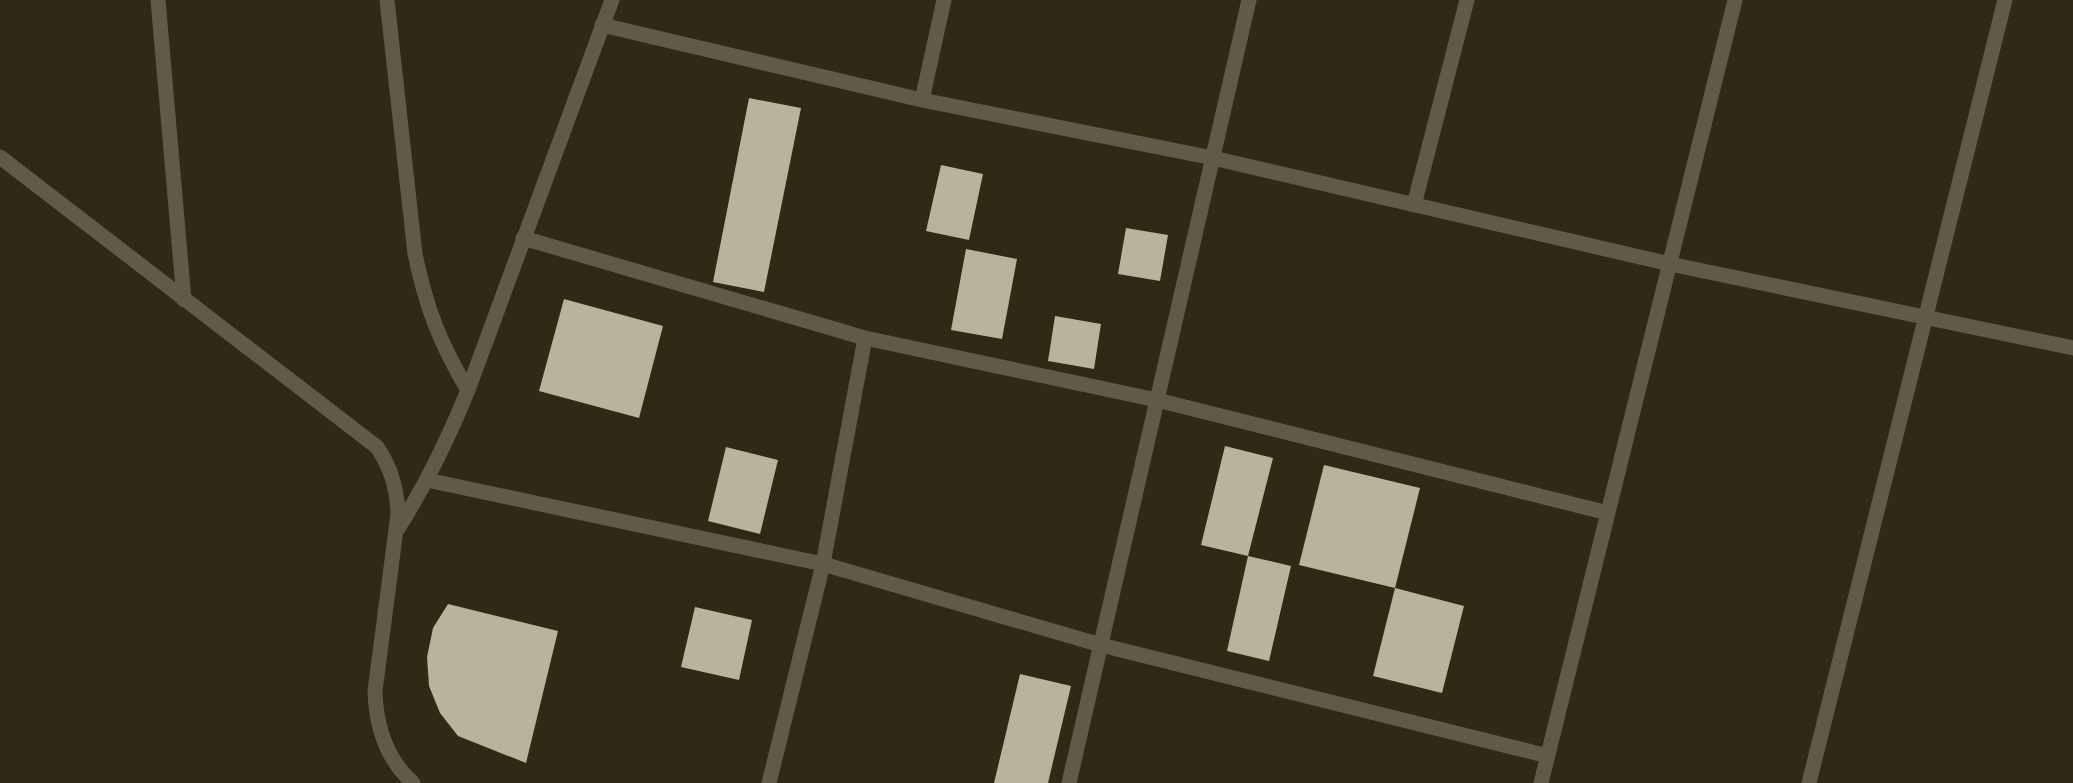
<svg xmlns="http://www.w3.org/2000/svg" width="2073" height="783" viewBox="0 0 2073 783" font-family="Signika,sans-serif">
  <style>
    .building { fill: #bab39b }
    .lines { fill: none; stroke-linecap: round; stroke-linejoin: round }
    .minor { stroke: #5f5a49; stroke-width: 15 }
    .tertiary { stroke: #5f5a49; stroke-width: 15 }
  </style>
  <rect width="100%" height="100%" fill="#2f2915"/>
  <!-- building -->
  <path class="building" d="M749 98 801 108 764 292 713 282Z
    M941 165 983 174 969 240 926 231Z
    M1126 228 1168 235 1160 281 1118 274Z
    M966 249 1017 259 1002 339 951 330Z
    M564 299 663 326 639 418 539 391Z
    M1055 316 1101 324 1094 369 1048 361Z
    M1225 446 1273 458 1248 556 1201 545Z
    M726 447 778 460 760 534 708 521Z
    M1324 465 1420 488 1395 588 1464 606 1442 693 1373 676 1395 588 1299 565Z
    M1248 556 1291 566 1269 661 1227 651Z
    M448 604 558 631 526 763 458 736 440 713 429 686 427 657 433 628Z
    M695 607 752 620 739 680 681 667Z
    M1020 674 1071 686 1048 783H994Z"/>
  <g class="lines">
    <!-- minor -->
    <path class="minor" d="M158 0 184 300
      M387 0 415 254C426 307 440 344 468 390
      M602 25 922 100 1213 158 1670 264 2073 348
      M922 100 944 0
      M1414 205 1467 0
      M523 238 865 338 1157 400 1608 513
      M427 480 823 564 1101 645 1548 756
      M769 783 823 564 865 338
      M1069 783 1249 0
      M1541 783 1735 0
      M1809 783 2005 0"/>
    <!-- tertiary -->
    <path class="tertiary" d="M0 157 377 447C391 468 397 488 398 514L375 691C376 725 386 759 413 783
      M397 530C426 485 448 439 468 390L612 0"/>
  </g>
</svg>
